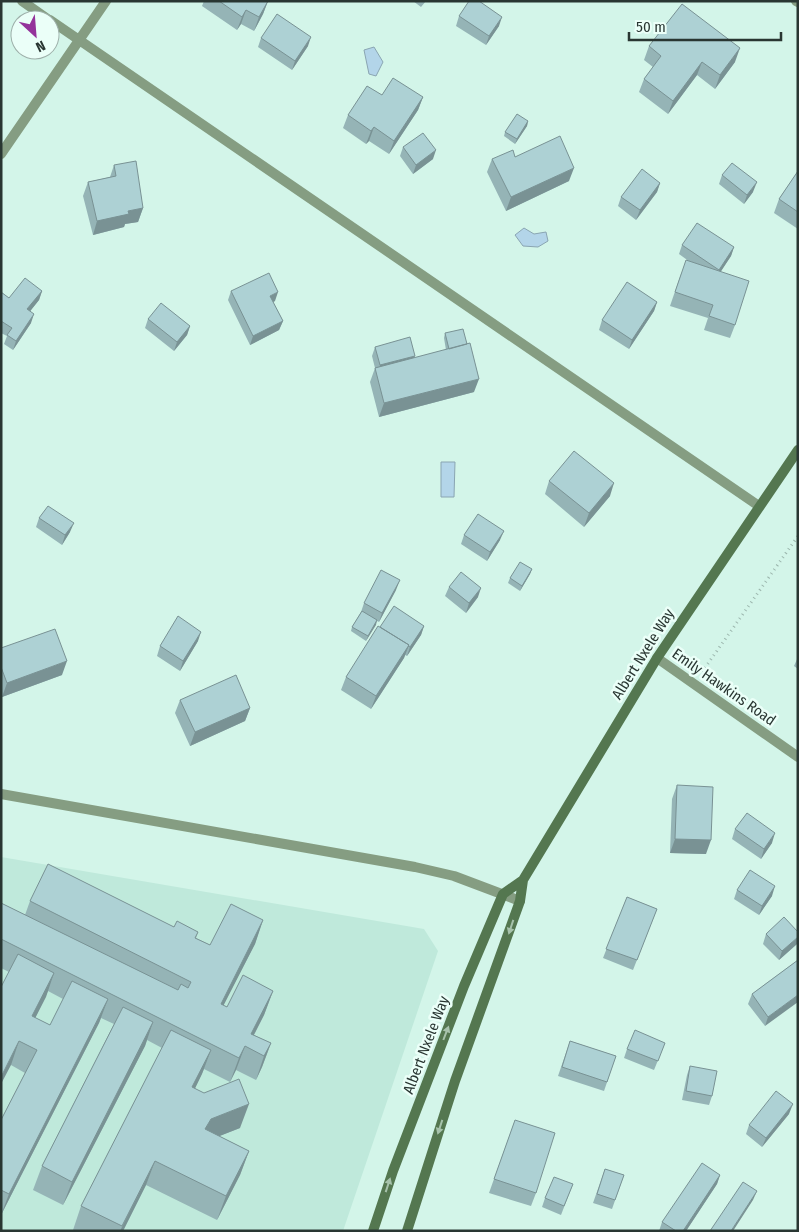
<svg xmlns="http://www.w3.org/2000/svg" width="799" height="1232" viewBox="0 0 799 1232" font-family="'Fira Sans Condensed',sans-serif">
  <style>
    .built { fill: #bfe9db }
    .water { fill: #b3d5e9; stroke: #8aa5b2 }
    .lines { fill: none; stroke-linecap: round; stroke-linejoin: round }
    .path { stroke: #9cb7ae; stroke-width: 3; stroke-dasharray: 1 4; stroke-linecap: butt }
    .minor { stroke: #859d82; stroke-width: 10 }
    .secondary { stroke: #547750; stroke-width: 10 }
    .wall { fill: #95b4b6; fill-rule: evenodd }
    .shaded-wall { fill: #799294 }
    .building { fill: #add1d4; stroke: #799294 }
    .oneway { fill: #a7c2ac }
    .labels { text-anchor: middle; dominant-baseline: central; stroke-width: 5; stroke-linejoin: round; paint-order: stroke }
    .street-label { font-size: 15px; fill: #293632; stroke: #ebfff8 }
  </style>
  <rect width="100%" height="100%" fill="#d3f5e9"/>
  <!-- built -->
  <path class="built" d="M1 857 424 929 438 951 343 1231H1Z"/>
  <!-- water -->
  <path class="water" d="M374 47 383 62 376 76 369 74 364 50Z
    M524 228 534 234 546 232 548 241 538 247 523 246 515 235Z
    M441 462H455L454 497H441Z"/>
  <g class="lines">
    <!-- path -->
    <path class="path" d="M702 672 798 536"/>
    <!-- minor -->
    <path class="minor" d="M22 1 49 20
      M796 1 798 2
      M50 20 759 506
      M1 154 106 1
      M657 658 798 757
      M1 794 415 867 454 876 520 901"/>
    <!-- secondary -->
    <path class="secondary" d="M373 1231 393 1171 464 986 503 894 523 880 657 658 798 450
      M407 1231 455 1081 520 901 523 880"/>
  </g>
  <!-- wall -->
  <path class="wall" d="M204 1H268L263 14 254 31 241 24 237 30 202 6Z
    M413 1H426L421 7Z
    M459 16 499 26 486 45 456 26Z
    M261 38 308 46 292 70 258 47Z
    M649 46 735 62 715 89 697 75 668 114 639 92 644 79 653 67 644 60Z
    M382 95 423 97 418 110 389 154 369 141 366 144 343 128 348 115Z
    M528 121 527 126 515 144 504 136 505 132Z
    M403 147 433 159 413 174 400 156Z
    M515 157 569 181 506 211 487 172 492 159Z
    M114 165 143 208 138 222 125 224 124 227 93 235 83 196 88 182 110 177Z
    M798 171V229L774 213 779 199Z
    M722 175 753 192 744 204 719 184Z
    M660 183 657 192 636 220 618 206 621 197Z
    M682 245 734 247 731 256 720 272 735 325 730 338 704 330 708 318 670 306 681 274 690 262 679 254Z
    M42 291 39 300 30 311 31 323 13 350 4 344 7 336 1 333V292L9 298Z
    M231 291 275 301 273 302 283 321 279 330 250 345 228 300Z
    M657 302 654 311 629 349 599 330 602 320Z
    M148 319 190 326 187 335 174 351 145 328Z
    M445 333 474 392 379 417 370 382 375 368 372 356 375 347 414 358 446 350 444 338Z
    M549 481 610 496 584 527 545 494Z
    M39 518 70 532 62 545 36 527Z
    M464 535 500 540 487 561 461 544Z
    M532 569 530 574 520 591 508 583 510 578Z
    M449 587 478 597 466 613 445 596Z
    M396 590 379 622 377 621 366 641 351 631 352 627 361 612 364 603Z
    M424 626 421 635 407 656 405 655 404 658 371 709 341 690 346 677 380 627Z
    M198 641 180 671 157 656 160 646Z
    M1 648 62 675 2 697 1 694Z
    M798 657V669L794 666Z
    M180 700 250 708 245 721 190 746 175 713Z
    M677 785 706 854 670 853 672 799Z
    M735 829 772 843 761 859 732 839Z
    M737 890 772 896 759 915 734 899Z
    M627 897 657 909 633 970 603 958Z
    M30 901 174 927 198 932 196 938 210 945 263 920 255 944 223 1005 227 1007 273 991 264 1015 254 1035 271 1043 262 1067 256 1080 236 1070 230 1082 204 1069 195 1088 240 1128 219 1136 249 1151 240 1175 217 1220 146 1185 123 1231 73 1230 81 1206 162 1048 147 1040 145 1046 63 1205 33 1190 42 1166 114 1024 101 1018 99 1023 1 1215V1120L25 1073 11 1065 9 972 1 968V903L25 915ZM48 991 63 999 50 1025 35 1018Z
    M766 934 797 944 779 960 763 944Z
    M798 960 765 1026 748 1004 752 994Z
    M570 1041 616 1056 604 1091 558 1076Z
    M665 1043 654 1070 624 1058 627 1049Z
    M690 1066 712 1096 709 1105 682 1100 687 1075Z
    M789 1114 762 1147 746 1134 749 1125Z
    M515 1120 536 1193 531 1206 489 1193Z
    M605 1169 624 1175 612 1209 593 1203Z
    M720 1175 717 1184 686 1231H659L662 1222Z
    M573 1184 561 1215 542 1207 545 1198Z"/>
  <!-- shaded-wall -->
  <path class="shaded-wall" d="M268 1 263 14 254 31 259 17Z
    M246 10 241 24 237 30 242 17Z
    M502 17 499 26 486 45 489 36Z
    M311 37 308 46 292 70 295 61Z
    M740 48 735 62 715 89 720 75Z
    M702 62 697 75 668 114 673 101Z
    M423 97 418 110 389 154 394 141Z
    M528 121 527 126 515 144 517 139Z
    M374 127 369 141 366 144 371 131Z
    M436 150 433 159 413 174 416 165Z
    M574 168 569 181 506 211 511 197Z
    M757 182 753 192 744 204 747 195Z
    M660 183 657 192 636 220 640 210Z
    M143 208 138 222 125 224 124 227 93 235 97 221 128 211Z
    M734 247 731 256 716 279 719 270Z
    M42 291 39 300 24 319 27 309Z
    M278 292 275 301 267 305 270 296Z
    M657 302 654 311 629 349 632 340Z
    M34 314 31 323 13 350 16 341Z
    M283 321 279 330 250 345 253 336Z
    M190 326 187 335 174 351 177 342Z
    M415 356 411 365 377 374 380 365Z
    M479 379 474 392 379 417 384 403Z
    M614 483 610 496 584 527 589 513Z
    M74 523 70 532 62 545 65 535Z
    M504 531 500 540 487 561 490 552Z
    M532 569 530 574 520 591 522 586Z
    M400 580 396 590 379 622 382 613Z
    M481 588 478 597 466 613 469 603Z
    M377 620 376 625 366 641 368 636Z
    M424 626 421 635 407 656 410 647Z
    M201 632 198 641 180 671 183 661Z
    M409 645 404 658 371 709 376 696Z
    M67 661 62 675 2 697 7 683Z
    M250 708 245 721 190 746 195 732Z
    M775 833 772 843 761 859 764 849Z
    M675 839 711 840 706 854 670 853Z
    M775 886 772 896 759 915 762 906Z
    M263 920 255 944 212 1028 221 1004Z
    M798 937 797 944 779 960 782 951Z
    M54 973 46 997 24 1040 32 1016Z
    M273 991 264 1015 247 1048 251 1034Z
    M798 995V1002L765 1026 768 1017Z
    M108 999 99 1023 1 1215 9 1194Z
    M153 1022 145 1046 63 1205 72 1182Z
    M19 1041 11 1065 1 1084V1077Z
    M271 1043 262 1067 256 1080 264 1056Z
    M245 1046 236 1070 230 1082 239 1058Z
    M211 1050 202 1074 184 1111 192 1087Z
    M249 1104 240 1128 202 1143 205 1129 211 1119Z
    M793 1104 789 1114 762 1147 766 1138Z
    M249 1151 240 1175 217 1220 226 1196Z
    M155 1161 146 1185 123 1231H120Z
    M720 1175 717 1184 686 1231H683Z
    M757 1191 753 1200 733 1231H731Z"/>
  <!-- building -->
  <path class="building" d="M219 1H268L259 17 246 10 242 17Z
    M469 1H479L502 17 489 36 459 16Z
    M682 4 740 48 720 75 702 62 673 101 644 79 661 56 649 46Z
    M277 14 311 37 295 61 261 38Z
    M393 78 423 97 394 141 374 127 371 131 348 115 367 86 382 95Z
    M517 114 528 121 517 139 505 132Z
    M423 133 436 150 416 165 403 147Z
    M560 136 574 168 511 197 492 159 513 150 515 157Z
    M136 161 143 208 128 211 129 214 97 221 88 182 116 176 114 165Z
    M732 163 757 182 747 195 722 175Z
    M642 169 660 183 640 210 621 197Z
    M798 171V212L779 199Z
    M697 223 734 247 719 270 682 245Z
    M686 260 749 281 735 325 709 316 713 305 675 292Z
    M269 273 278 292 270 296 283 321 253 336 231 291Z
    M25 278 42 291 27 309 34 314 16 341 7 335 12 328 1 321V292L9 298Z
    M627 282 657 302 632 340 602 320Z
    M161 303 190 326 177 342 148 319Z
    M463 329 467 344 449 349 445 333Z
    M410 337 415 356 380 365 375 347Z
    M470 343 479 379 384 403 375 368Z
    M574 451 614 483 589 513 549 481Z
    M48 506 74 523 65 535 39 518Z
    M478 514 504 531 490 552 464 535Z
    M520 562 532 569 522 586 510 578Z
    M381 570 400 580 382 613 364 603Z
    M461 572 481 588 469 603 449 587Z
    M394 606 424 626 410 647 408 646 409 645 380 627Z
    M362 611 377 620 368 636 352 627Z
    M178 616 201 632 183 661 160 646Z
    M378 626 409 645 376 696 346 677Z
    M55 629 67 661 7 683 1 667V648Z
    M236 675 250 708 195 732 180 700Z
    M677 785 713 787 711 840 675 839Z
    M747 813 775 833 764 849 735 829Z
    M48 864 174 927 177 921 198 932 195 938 210 945 231 904 263 920 221 1004 227 1007 243 975 273 991 251 1034 271 1043 264 1056 245 1046 239 1058 1 939V903L178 990 181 984 188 988 191 982 30 901Z
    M750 870 775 886 762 906 737 890Z
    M627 897 657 909 637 960 606 949Z
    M784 917 798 932V937L782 951 766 934Z
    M18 954 54 973 32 1016 50 1025 72 981 108 999 9 1194 1 1190V1120L37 1050 19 1041 1 1077V987Z
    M798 960V995L768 1017 752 994Z
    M123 1007 153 1022 72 1182 42 1166Z
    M171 1030 211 1050 192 1087 204 1093 239 1079 249 1104 211 1119 205 1129 249 1151 226 1196 155 1161 122 1226 81 1206Z
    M635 1030 665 1043 658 1061 627 1049Z
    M570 1041 616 1056 607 1082 562 1067Z
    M690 1066 717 1071 712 1096 686 1091Z
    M776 1091 793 1104 766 1138 749 1125Z
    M515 1120 555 1133 536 1193 494 1179Z
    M702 1163 720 1175 683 1231H676L662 1222Z
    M605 1169 624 1175 615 1200 597 1194Z
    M554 1177 573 1184 564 1206 545 1198Z
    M743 1182 757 1191 731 1231H710Z"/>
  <!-- one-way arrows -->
  <defs><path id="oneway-solid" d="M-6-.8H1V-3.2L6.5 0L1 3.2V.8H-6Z" transform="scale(1.25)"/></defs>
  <g class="oneway">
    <use href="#oneway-solid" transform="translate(511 927) rotate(108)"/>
    <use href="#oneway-solid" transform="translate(446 1033) rotate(-69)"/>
    <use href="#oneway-solid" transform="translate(440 1127) rotate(108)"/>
    <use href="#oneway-solid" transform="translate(388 1185) rotate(-72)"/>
  </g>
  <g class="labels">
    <!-- street labels -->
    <g class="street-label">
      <text transform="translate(643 654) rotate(-58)">Albert Nxele Way</text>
      <text transform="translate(724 687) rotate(35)">Emily Hawkins Road</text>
      <text transform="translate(426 1045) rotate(-69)">Albert Nxele Way</text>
    </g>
  </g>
  <!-- border -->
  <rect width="799" height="1232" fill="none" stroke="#293632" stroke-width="5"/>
  <!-- north arrow -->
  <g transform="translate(35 35) rotate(154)"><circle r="24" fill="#ebfff8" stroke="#9dafa9"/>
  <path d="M0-4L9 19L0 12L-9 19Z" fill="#94339b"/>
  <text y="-8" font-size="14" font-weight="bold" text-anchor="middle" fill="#293632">N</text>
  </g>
  <!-- scale -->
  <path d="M629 32v8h152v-8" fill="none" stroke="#293632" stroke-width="2.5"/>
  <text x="636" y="32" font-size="15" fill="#293632" stroke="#ebfff8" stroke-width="4" paint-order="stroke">50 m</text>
</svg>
